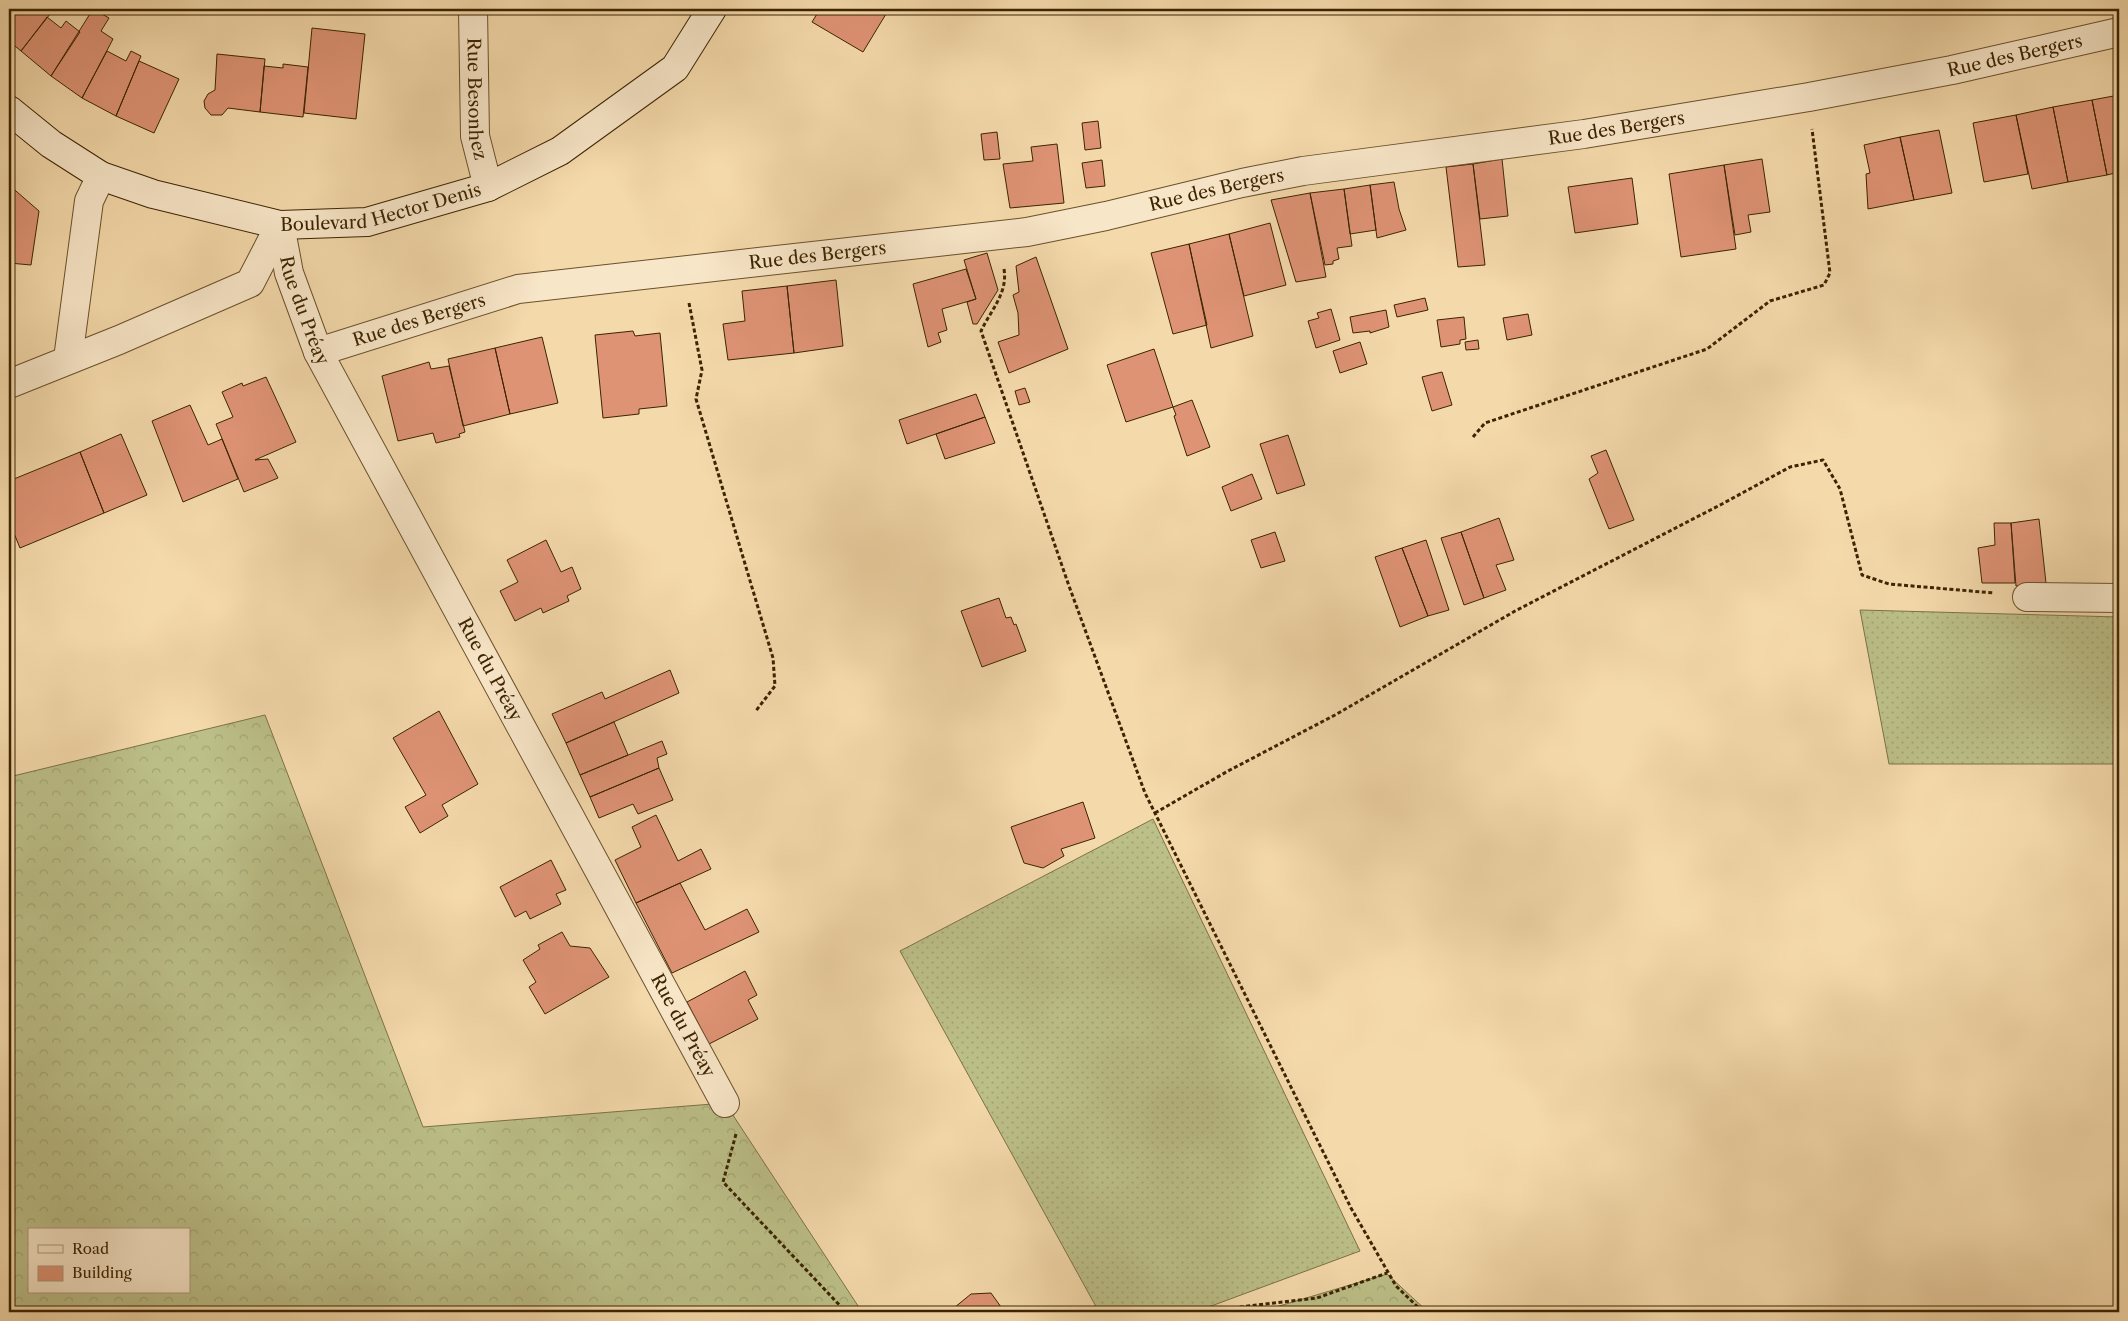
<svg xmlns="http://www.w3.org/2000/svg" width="2128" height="1321" viewBox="0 0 2128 1321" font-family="'Libre Caslon Text',serif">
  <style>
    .grass { fill: url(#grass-dots); stroke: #7c7245 }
    .forest { fill: url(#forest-crowns); stroke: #7c7245; fill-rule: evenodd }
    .building { fill: #de9374; stroke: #3c2402 }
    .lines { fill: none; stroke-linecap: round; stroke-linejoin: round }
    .street-casing { stroke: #6a512c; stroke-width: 30 }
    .secondary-casing { stroke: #3c2402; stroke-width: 30 }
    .path { stroke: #3c2402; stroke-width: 3; stroke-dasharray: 4 2.5; stroke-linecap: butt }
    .street { stroke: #f8e6c8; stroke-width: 28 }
    .secondary { stroke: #f8e6c8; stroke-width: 28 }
    .labels { text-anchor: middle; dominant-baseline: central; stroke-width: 4.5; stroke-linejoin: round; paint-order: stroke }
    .street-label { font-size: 18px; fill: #3c2402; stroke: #f8e6c8 }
  </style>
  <defs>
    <pattern id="grass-dots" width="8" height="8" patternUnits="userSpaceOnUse" patternTransform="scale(1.25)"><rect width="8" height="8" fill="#bcbf88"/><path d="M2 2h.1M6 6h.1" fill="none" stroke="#a2a474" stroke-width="1.8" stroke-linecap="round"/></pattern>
    <pattern id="forest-crowns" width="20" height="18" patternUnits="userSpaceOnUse" patternTransform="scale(1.25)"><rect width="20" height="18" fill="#bcbf88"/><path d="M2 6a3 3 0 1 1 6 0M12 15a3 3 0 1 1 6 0" fill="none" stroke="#a2a474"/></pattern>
  </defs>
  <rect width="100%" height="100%" fill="#f4d9aa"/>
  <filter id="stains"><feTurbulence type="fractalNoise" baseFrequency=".004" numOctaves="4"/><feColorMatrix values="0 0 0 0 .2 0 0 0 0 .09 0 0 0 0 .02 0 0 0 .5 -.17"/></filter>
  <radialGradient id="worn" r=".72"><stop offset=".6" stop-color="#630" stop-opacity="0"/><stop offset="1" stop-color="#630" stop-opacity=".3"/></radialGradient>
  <!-- grass -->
  <path class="grass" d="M1860 610 2119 617V764H1889Z
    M1153 819 1360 1251 1195 1312H1099L900 951Z"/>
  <!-- forest -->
  <path class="forest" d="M265 715 423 1127 725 1103 862 1312H9V777ZM29 1230H189V1292H29Z
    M1387 1274 1428 1312H1259Z"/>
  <!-- building -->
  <path class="building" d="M9 9H54L21 51 9 41Z
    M93 9 109 18 101 31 113 39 82 98 51 76Z
    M820 9H889L863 52 812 22Z
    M47 17 61 28 66 21 80 32 51 76 21 51Z
    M312 28 365 34 356 119 304 113Z
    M107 51 126 61 131 51 141 56 116 116 82 98Z
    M217 54 265 59 260 112 228 108 222 115H211L205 108 204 101 208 94 215 90Z
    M139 61 179 79 154 133 116 116Z
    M283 64 308 67 303 117 260 112 264 66 283 68Z
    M2119 95V172L2107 175 2092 100Z
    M2092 100 2107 175 2068 182 2053 107Z
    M2053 107 2068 182 2032 189 2016 115Z
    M2016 115 2028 174 1984 182 1973 123Z
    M1098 121 1101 148 1085 150 1082 123Z
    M1939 130 1952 193 1914 200 1900 137Z
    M997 132 1000 159 984 160 981 134Z
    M1900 137 1914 200 1868 209 1866 174 1870 173 1864 145Z
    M1057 144 1064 203 1010 208 1003 164 1033 161 1031 147Z
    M1502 159 1508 216 1480 219 1473 164Z
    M1762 159 1770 212 1748 215 1751 232 1735 235 1724 165Z
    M1102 160 1105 186 1086 188 1082 163Z
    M1473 164 1485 265 1458 267 1446 167Z
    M1724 165 1736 249 1681 257 1669 174Z
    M1632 178 1638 224 1575 233 1568 187Z
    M1394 182 1399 209 1406 230 1377 238 1370 185Z
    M9 185 39 211 31 265 9 263Z
    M1370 185 1376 230 1350 234 1344 189Z
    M1344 189 1352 246 1337 248 1339 259 1333 261V264L1325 265 1310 193Z
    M1310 193 1326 277 1296 282 1271 200Z
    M1270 223 1286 285 1244 296 1229 234Z
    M1229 234 1253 336 1211 348 1189 244Z
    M1189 244 1207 325 1173 334 1151 253Z
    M987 253 998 290 977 324H973L967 302 976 299 964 260Z
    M1036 257 1068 349 1009 373 998 342 1019 335 1018 313 1013 295 1019 292 1016 266Z
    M966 269 976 299 942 309 947 330 938 333 941 342 928 347 913 284Z
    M836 280 843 346 794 353 787 286Z
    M787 286 794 353 728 360 723 324 745 321 742 291Z
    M1425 298 1428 310 1397 317 1394 305Z
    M1331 309 1340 340 1316 348 1308 321 1319 318 1317 313Z
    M1386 310 1389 327 1370 333V331L1353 333 1350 317Z
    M1528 314 1532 335 1507 340 1503 318Z
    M1464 317 1466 339 1460 340V344L1441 347 1437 320Z
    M633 331 635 336 660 333 667 406 639 409V414L603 418 595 335Z
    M542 337 558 403 510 414 495 348Z
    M1478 340 1479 349 1466 350 1465 342Z
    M1360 342 1367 364 1340 373 1333 351Z
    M495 348 510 414 463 426 448 359Z
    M1154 349 1173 407 1126 422 1107 365Z
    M429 362 431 369 449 366 465 432 459 434 460 437 436 443 433 433 398 441 382 376Z
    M1442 372 1452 405 1432 411 1422 377Z
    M266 377 296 442 255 460 268 459 278 478 244 492 216 424 233 417 222 392 242 383 243 386Z
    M1025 388 1030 402 1019 405 1015 391Z
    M976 394 985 417 907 444 899 420Z
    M1192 400 1210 447 1187 456 1174 416 1176 415 1173 407Z
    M190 405 208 445 222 439 238 479 183 502 152 421Z
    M985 417 995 443 945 459 936 434Z
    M121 434 147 495 104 513 80 452Z
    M1288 435 1305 485 1277 494 1260 444Z
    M1606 450 1634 520 1609 529 1589 479 1598 473 1591 456Z
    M80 452 104 513 20 548 9 521V481Z
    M1252 474 1262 499 1231 511 1222 487Z
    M1499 518 1514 560 1496 565 1506 590 1484 598 1461 532Z
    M2039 519 2046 583 2016 586 2011 523Z
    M1994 523H2011L2015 583H1982L1978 548 1995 545Z
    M1275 532 1285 561 1261 568 1251 540Z
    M1461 532 1484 598 1464 605 1441 538Z
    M546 540 561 572 572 567 581 589 567 596 569 601 543 613 541 608 515 621 500 591 518 582 507 560Z
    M1426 540 1449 610 1428 616 1402 548Z
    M1402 548 1428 616 1400 627 1375 557Z
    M999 598 1006 618 1011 617 1014 625 1016 624 1026 651 982 667 961 611Z
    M670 670 679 693 566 743 552 714 602 692 605 699Z
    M439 711 478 784 442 805 448 816 420 833 405 807 426 795 393 738Z
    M614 722 628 755 580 775 566 743Z
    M662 741 667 754 657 758 659 768 590 797 580 775Z
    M659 768 673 800 638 814 633 804 599 818 590 797Z
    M1083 802 1095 838 1061 849 1064 856 1043 868 1024 863 1011 827Z
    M656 815 678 861 701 849 711 869 636 903 615 860 641 847 632 827Z
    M551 860 566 890 556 894 561 904 530 919 526 911 515 917 500 887Z
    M680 883 705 930 747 909 759 932 672 973 636 903Z
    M562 932 570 946 590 948 609 977 545 1014 529 987 536 982 523 960 540 949 538 945Z
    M745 971 757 995 748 1000 758 1019 709 1044 687 1002Z
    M991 1293 1001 1307 995 1312H949L971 1294Z"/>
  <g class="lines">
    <!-- street casing -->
    <g class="street-casing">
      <g id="street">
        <path id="s1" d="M473 9 475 136 488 187"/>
        <path id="s2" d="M280 225 289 273 318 352 725 1103"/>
        <path id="s3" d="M318 352 518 289 1027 232 1106 216 1242 183 1303 171 1584 134 1809 97 1952 70 2119 32"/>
        <path d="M68 359 89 201 101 176"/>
        <path d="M9 384 119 340 250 283 280 225"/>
        <path d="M2027 597 2119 598"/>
      </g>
    </g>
    <!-- secondary casing -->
    <g class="secondary-casing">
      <g id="secondary">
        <path id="s4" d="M9 110 51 144 101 176 153 194 280 225 367 222 488 187 560 151 675 68 712 9"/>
      </g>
    </g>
    <!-- path -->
    <path class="path" d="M1004 269C1008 293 991 310 981 331L1069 586 1145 793 1351 1208 1396 1286 1423 1312
      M689 303 702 370 696 399 773 658 775 686 755 712
      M1473 437 1485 423 1707 349 1770 301 1824 285 1830 273 1812 129
      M1155 813 1228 771 1335 715 1515 611 1722 504 1790 467 1823 460 1840 489 1862 575 1889 584 1994 593
      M736 1134 723 1182 846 1312
      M1221 1312 1232 1308 1317 1298 1387 1273"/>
    <!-- street -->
    <use href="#street" class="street"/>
    <!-- secondary -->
    <use href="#secondary" class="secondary"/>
  </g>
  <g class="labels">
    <!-- street labels -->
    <g class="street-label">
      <text stroke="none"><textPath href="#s3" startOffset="1726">Rue des Bergers</textPath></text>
      <text stroke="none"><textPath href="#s1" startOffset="90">Rue Besonhez</textPath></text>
      <text stroke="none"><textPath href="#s3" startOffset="1321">Rue des Bergers</textPath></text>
      <text stroke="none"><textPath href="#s3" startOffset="916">Rue des Bergers</textPath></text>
      <text stroke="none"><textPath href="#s4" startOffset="402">Boulevard Hector Denis</textPath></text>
      <text stroke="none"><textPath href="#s3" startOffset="511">Rue des Bergers</textPath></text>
      <text stroke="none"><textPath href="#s2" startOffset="89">Rue du Préay</textPath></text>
      <text stroke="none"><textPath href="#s3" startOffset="106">Rue des Bergers</textPath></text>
      <text stroke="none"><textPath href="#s2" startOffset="494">Rue du Préay</textPath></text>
      <text stroke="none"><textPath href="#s2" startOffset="899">Rue du Préay</textPath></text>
    </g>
  </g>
  <!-- margin -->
  <rect width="2128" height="1321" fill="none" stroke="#f4d9aa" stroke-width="30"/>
  <rect x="10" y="10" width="2108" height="1301" fill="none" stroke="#3c2402" stroke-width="2.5"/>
  <rect x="15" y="15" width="2098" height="1291" fill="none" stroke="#3c2402"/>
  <!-- legend -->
  <rect x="28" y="1228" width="162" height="65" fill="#f8e6c8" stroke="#ad9879"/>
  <rect x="38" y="1245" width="25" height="8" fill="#f8e6c8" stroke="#ad9879"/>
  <text x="72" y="1254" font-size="15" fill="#3c2402">Road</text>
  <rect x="38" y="1266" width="25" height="15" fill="#de9374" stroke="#ad9879"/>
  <text x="72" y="1278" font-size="15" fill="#3c2402">Building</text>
  <rect width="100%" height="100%" filter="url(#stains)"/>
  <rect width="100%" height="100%" fill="url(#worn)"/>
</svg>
